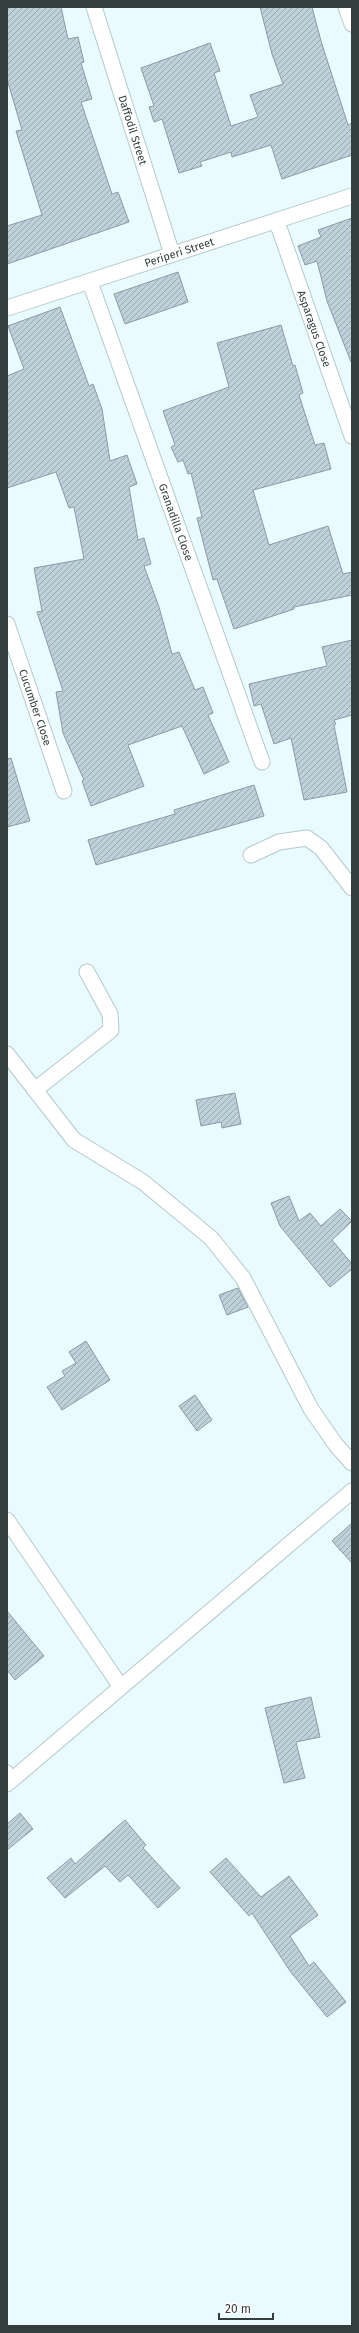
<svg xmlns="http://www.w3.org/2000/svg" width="359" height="2333" viewBox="0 0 359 2333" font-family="'Fira Sans',sans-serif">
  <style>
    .building { fill: url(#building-hatch); stroke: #8a9ba4 }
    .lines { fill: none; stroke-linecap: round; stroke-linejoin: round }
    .service-casing { stroke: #b4c9cd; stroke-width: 9 }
    .minor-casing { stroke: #b4c9cd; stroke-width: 17 }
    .service { stroke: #fff; stroke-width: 7 }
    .minor { stroke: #fff; stroke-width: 15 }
    .labels { text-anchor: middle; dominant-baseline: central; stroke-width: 3; stroke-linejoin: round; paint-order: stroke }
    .street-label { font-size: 11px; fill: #353e3f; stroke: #fff }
  </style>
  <defs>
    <pattern id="building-hatch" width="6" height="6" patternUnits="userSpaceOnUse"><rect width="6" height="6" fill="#bed0da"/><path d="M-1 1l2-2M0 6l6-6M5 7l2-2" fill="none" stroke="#9baab2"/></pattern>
  </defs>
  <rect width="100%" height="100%" fill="#e9fbfe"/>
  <!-- building -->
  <path class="building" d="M7 7H61L68 39 78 37 84 62 81 63 92 99 81 102 112 194 118 192 129 222 7 264V226L42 215 16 131 22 130 7 79Z
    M260 7H312L321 41 348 125 352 123V155L282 179 271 145 232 157 231 152 200 162 202 166 179 173 162 119 154 122 149 107 154 106 141 68 210 43 220 71 214 73 231 126 258 117 250 95 283 84 272 54Z
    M352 218V362H351L327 301 317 261 305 265 298 246 321 237 318 230Z
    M178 272 188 302 125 324 114 294Z
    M60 307 89 386 93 384 102 409 110 461 127 455 137 484 129 487 138 540 144 538 151 564 144 566 159 607 172 654 179 652 195 690 203 687 213 713 208 715 229 762 204 774 182 726 128 745 144 786 91 806 82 781 84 780 63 733 56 692 63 691 37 612 42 611 34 568 84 559 74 507 69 508 56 472 7 488V376L24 369 8 326Z
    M281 325 293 366 295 365 303 393 299 395 315 445 324 443 331 469 253 490 269 545 328 526 343 574 352 572V595L294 607V609L234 629 217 579 213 580 197 518 202 517 191 473 188 474 183 460 178 462 171 447 175 445 163 411 229 387 217 343Z
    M352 640V715L334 720 336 724 334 725 347 792 304 800 291 738 274 744 261 704 254 706 249 684 327 666 322 647Z
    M11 758 30 821 7 827V759Z
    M254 785 264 816 96 865 88 840 175 814 174 810Z
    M235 1093 241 1124 222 1128 221 1122 201 1126 196 1100Z
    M289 1196 299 1221 310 1213 321 1226 340 1209 352 1221 332 1240 352 1264V1269L330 1287 280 1226 271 1203Z
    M238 1288 248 1307 227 1315 219 1295Z
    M86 1341 110 1380 62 1410 47 1387 65 1376 62 1371 76 1363 69 1352Z
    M195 1395 212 1420 197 1431 179 1406Z
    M352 1523V1563L332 1541Z
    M7 1611 44 1656 15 1680 7 1670Z
    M311 1697 320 1737 296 1742 305 1778 284 1783 265 1708Z
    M20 1813 33 1829 7 1850V1824Z
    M125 1820 146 1845 143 1848 180 1888 158 1908 128 1875 120 1882 105 1866 65 1898 47 1878 71 1858 75 1864Z
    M226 1858 261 1897 289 1876 318 1915 290 1936 309 1966 314 1962 346 2002 327 2017 290 1971 252 1913 249 1916 210 1872Z"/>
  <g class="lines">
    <!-- service casing -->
    <g class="service-casing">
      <path id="service" d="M7 1768 15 1777"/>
    </g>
    <!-- minor casing -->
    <g class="minor-casing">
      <g id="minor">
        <path id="s1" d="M94 7 172 254"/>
        <path d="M346 7 352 24"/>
        <path id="s2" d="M277 222 352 436"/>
        <path id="s3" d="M90 282 262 762"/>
        <path id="s4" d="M7 308 352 196"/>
        <path id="s5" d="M7 624 64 791"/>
        <path d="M251 855 279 842 307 838 321 848 352 888"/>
        <path d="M7 1054 74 1140 143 1182 211 1238 243 1278 311 1409 336 1445 352 1463"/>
        <path d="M35 1090 111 1030 110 1014 87 972"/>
        <path d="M7 1520 121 1687"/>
        <path d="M7 1784 352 1491"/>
      </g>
    </g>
    <!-- service -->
    <use href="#service" class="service"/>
    <!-- minor -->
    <use href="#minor" class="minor"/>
  </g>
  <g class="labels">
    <!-- street labels -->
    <g class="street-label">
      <text stroke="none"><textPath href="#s1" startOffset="129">Daffodil Street</textPath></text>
      <text stroke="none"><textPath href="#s4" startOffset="181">Periperi Street</textPath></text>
      <text stroke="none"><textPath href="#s2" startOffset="113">Asparagus Close</textPath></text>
      <text stroke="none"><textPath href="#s3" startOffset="255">Granadilla Close</textPath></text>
      <text stroke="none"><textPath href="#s5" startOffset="88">Cucumber Close</textPath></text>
    </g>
  </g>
  <!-- border -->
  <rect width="359" height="2333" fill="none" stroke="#353e3f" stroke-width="16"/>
  <!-- scale -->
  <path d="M219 2313v6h54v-6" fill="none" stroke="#353e3f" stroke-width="2"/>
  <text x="225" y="2313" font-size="12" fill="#353e3f" stroke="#ffffff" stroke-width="3" paint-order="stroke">20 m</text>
</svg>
